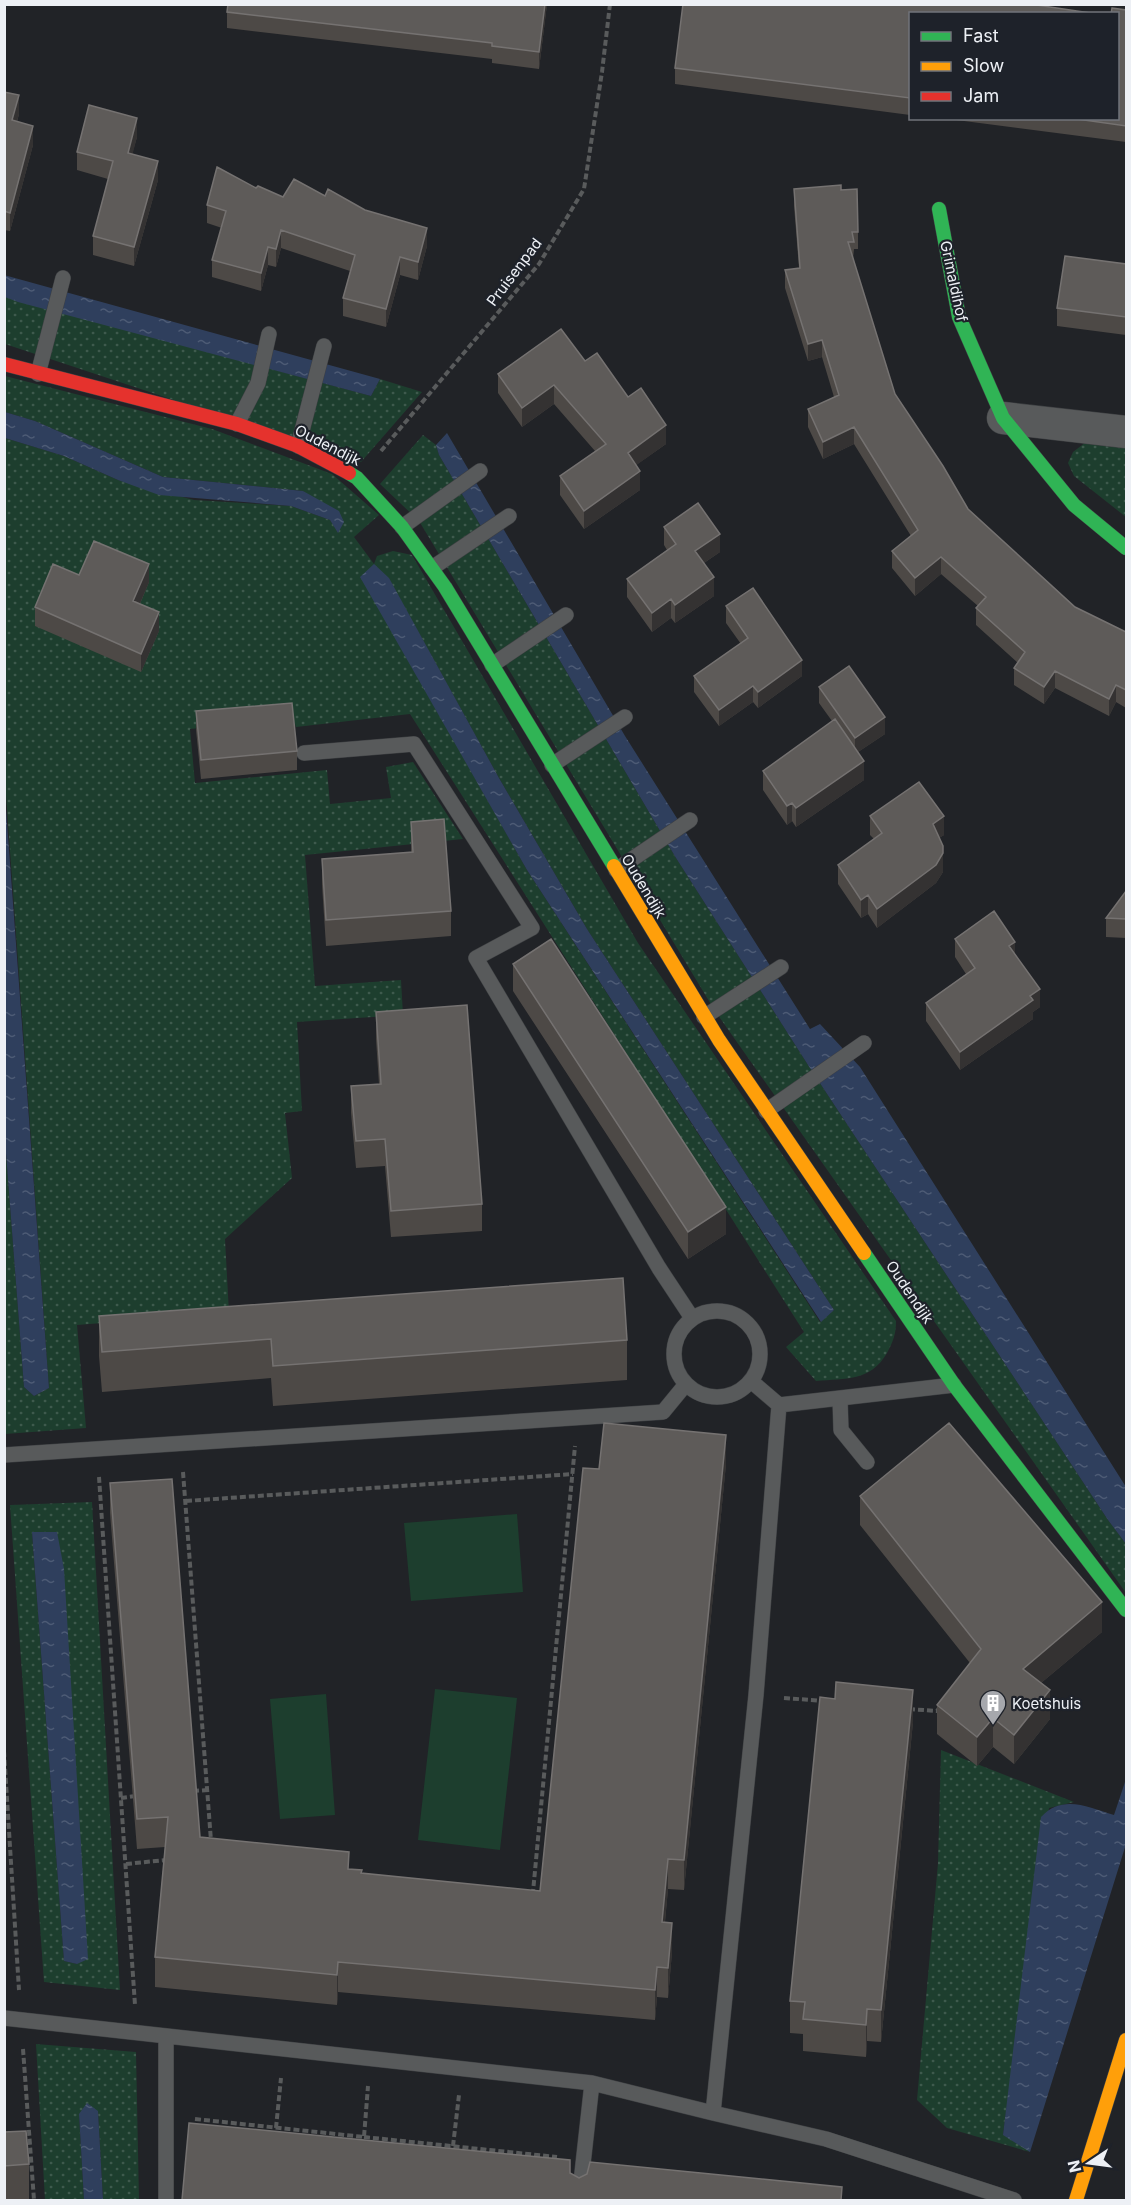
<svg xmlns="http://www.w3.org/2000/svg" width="1131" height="2205" viewBox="0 0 1131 2205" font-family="Inter,sans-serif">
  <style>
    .grass { fill: url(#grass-dots); fill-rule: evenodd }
    .park { fill: #1d3e2e }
    .water { fill: url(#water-ripples) }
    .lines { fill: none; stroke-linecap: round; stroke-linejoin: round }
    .lane-casing { stroke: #3e4043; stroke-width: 16 }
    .street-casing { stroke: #3e4043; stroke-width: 33 }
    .fast-casing { stroke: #3e4043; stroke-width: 15 }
    .slow-casing { stroke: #3e4043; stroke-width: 15 }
    .jam-casing { stroke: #3e4043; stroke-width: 15 }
    .path { stroke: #595b5c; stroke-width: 4; stroke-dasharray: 6 3; stroke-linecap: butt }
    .lane { stroke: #585a5b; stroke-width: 15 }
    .street { stroke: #585a5b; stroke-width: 32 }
    .fast { stroke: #30b455; stroke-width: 14 }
    .slow { stroke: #ff9f0a; stroke-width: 14 }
    .jam { stroke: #e5322d; stroke-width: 14 }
    .wall { fill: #4d4946 }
    .shaded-wall { fill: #343232 }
    .building { fill: #5e5b59; stroke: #757271; stroke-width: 1.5 }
    .labels { text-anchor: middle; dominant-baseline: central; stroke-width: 4.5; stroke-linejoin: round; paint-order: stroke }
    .street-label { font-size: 15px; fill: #edf0f5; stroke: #1e222a }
    .poi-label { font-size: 15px; fill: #edf0f5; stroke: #1e222a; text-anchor: start }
  </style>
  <defs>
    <pattern id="grass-dots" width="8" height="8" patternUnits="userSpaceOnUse" patternTransform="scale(1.5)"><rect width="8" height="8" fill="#1d3e2e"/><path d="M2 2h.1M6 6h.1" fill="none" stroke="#3e5a4d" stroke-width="1.8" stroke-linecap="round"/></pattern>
    <pattern id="water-ripples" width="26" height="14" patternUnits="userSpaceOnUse" patternTransform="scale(1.5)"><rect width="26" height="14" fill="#2f3f5d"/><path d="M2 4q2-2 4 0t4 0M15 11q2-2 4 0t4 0" fill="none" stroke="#4d5b75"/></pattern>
  </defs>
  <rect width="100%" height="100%" fill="#212327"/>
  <!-- grass -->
  <path class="grass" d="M5 297 371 396 380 379 422 392 361 462 5 344Z
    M5 376 212 429 332 474 379 515 354 537 374 564 377 556 393 551 412 555 638 943 896 1321C896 1335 893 1341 887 1353 870 1382 846 1378 816 1381L786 1347 804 1332 410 714 296 727 293 719 190 729 195 783 327 770 330 804 391 798 386 767 413 762 463 839 305 855 315 986 401 980 403 1015 297 1022 302 1111 285 1113 292 1178 225 1239 229 1313 77 1325 86 1428 5 1434 4 1127 24 1387 34 1396 49 1388 5 782V438L64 456 118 480 194 500 291 506 330 520 338 532 343 522 303 491 163 477 35 421 5 412ZM374 565 389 579 499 778 587 929 834 1310 820 1322 527 870 361 577Z
    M423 435 436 445 439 455 676 858 808 1065 1108 1520 1126 1544V1593L715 1011 419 521 380 484Z
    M1086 442 1126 447V517L1074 476 1068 463 1073 452Z
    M92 1502 120 1990 44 1982 10 1505ZM57 1532 77 1964 64 1961 32 1533Z
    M941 1750 1074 1802 1049 1808 1003 2134 1030 2152 947 2128 917 2100 938 1863Z
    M36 2044 136 2052 139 2200H103L98 2111 79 2114 84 2200H45Z"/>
  <!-- park -->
  <path class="park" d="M517 1514 523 1592 411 1601 404 1523Z
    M435 1689 517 1698 500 1850 418 1840Z
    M326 1694 335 1815 280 1819 270 1699Z"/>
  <!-- water -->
  <path class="water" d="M4 275 380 379 371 396 18 302 5 297Z
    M5 412 35 421 163 477 303 491 339 511 344 522 338 533 330 520 291 506 159 495 118 480 64 456 5 438Z
    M447 433 625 736 810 1029 820 1024 860 1067 1126 1487V1544L1108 1520 808 1065 676 858 439 455 436 445Z
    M374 564 389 578 499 778 587 929 834 1310 821 1322 527 870 360 577Z
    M4 782 49 1388 34 1396 24 1387 4 1127Z
    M32 1532H57L64 1569 88 1959 77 1964 64 1961Z
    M1126 1779V1844L1030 2152 1003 2135 1041 1817C1063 1794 1087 1807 1114 1815Z
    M87 2103 98 2111 103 2200H84L79 2114Z"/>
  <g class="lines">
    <!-- lane casing -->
    <g class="lane-casing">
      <path id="lane" d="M38 374 63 278
        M237 424 258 383 269 334
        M298 446 324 346
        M402 527 480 471
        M432 568 509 516
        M492 665 566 615
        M304 753 414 744 532 928 476 958 659 1268 692 1318
        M552 765 625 717
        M616 870 690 820
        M704 1017 781 967
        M766 1111 864 1043
        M674 1354a43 43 0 1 1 86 0a43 43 0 1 1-86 0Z
        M751 1381 779 1405 954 1385
        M840 1399 841 1430 867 1462
        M779 1405 756 1695 713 2113 826 2139 1014 2200
        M4 1455 663 1412 686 1384
        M4 2018 592 2083 713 2113
        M166 2036V2200
        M579 2200 592 2083"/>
    </g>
    <!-- street casing -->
    <g class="street-casing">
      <path id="street" d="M1003 418 1126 432"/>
    </g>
    <!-- fast casing -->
    <g class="fast-casing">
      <path id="fast" d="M939 209 959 317 1003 418 1074 505 1126 548
        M349 473 357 478 402 527 445 587 614 866
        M864 1253 954 1385 1126 1610"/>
    </g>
    <!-- slow casing -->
    <g class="slow-casing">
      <path id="slow" d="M614 866 719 1040 864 1253
        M1076 2200 1126 2040"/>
    </g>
    <!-- jam casing -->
    <g class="jam-casing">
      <path id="jam" d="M4 364 237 424 298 446 349 473"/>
    </g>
    <!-- path -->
    <path class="path" d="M381 451 539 264 584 189 602 72 610 4
      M183 1472 211 1841
      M99 1477 135 2005
      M186 1501 573 1474
      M784 1698 824 1701
      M909 1709 937 1711 939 1708
      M4 1751 19 1990
      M193 1791 208 1790
      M121 1798 135 1796
      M126 1864 166 1860
      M530 1892H533L575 1446
      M23 2049 34 2200
      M195 2119 364 2137 368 2086
      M276 2128 281 2078
      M364 2137 557 2157
      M453 2146 459 2095"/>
    <!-- lane -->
    <use href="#lane" class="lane"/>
    <!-- street -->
    <use href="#street" class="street"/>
    <!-- fast -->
    <use href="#fast" class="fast"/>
    <!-- slow -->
    <use href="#slow" class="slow"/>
    <!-- jam -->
    <use href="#jam" class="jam"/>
  </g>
  <!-- wall -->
  <path class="wall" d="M547 4 539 69 492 63V59L227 28V12Z
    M1126 10V142L941 118H1118Z
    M910 14V115L675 84V68Z
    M4 92 19 114 17 122 33 145 10 231 4 230Z
    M137 137 132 154 158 180 134 266 93 255V236L108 179 77 170V152Z
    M256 188 283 197 325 196 427 246 418 280 400 275 386 327 343 316V298L350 271 281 248 276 267 268 265 261 291 212 277V260L222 228 207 223V205Z
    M794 189 841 190 858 232V249H854L853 259 895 394 968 509 1075 607 1126 632V708L1116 702 1109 716 1055 688 1044 704 1014 685V668L1018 663 976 625V608L978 606 941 574 915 596 892 568V551L911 536 854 444 823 459 808 427V409L834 397 822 357 808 361 785 288V270L799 268 794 206Z
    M1126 264V335L1057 326V308Z
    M585 361 628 397 666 444 636 465 640 490 584 529 560 495V476L595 451 554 404 522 427 498 393V374Z
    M664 527 720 552 704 563 714 596 675 623 671 618 652 632 627 597V579L667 550 664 545Z
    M79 575 149 582 140 604 159 631 141 672 35 626V607Z
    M726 606 802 676 758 708 753 702 719 726 694 692V676L741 644 726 623Z
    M819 687 885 734 858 752 864 780 796 827 792 821 787 825 763 790V771L832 721 819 703Z
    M196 711 297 751V770L201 779 196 730Z
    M870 816 944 835 939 838 943 872 936 883 877 928 868 914 861 918 838 884V865L874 839 870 835Z
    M411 822 451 911V936L326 946 322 885V859L411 852Z
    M1126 891V938L1106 937V918Z
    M955 939 1015 954 1040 1007 1033 1012V1019L960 1070 926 1021V1003L966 974 955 957Z
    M513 964 726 1234 688 1259 513 991Z
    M376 1012 482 1204V1231L391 1237 385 1166 356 1168 351 1113V1086L379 1084 376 1039Z
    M99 1316 627 1340V1380L273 1406 271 1378 102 1392 99 1356Z
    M726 1464 684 1890 668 1889 665 1922 672 1952 668 1998 657 1997 655 2020 338 1992 337 2005 155 1987V1957L165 1847 137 1849 110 1513V1483L200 1837 349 1869 362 1873 540 1891 599 1469Z
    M860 1496 1102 1632 1041 1683 1050 1719 1014 1764 993 1747 977 1766 937 1734V1705L970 1663 860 1525Z
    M913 1722 881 2042 867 2041 866 2057 803 2051V2034L790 2033V2001Z
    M4 2132 29 2164V2200H4Z"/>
  <!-- shaded-wall -->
  <path class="shaded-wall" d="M545 4H547L539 69V52Z
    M19 95V114L12 139V120Z
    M137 118V137L128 172V153Z
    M33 126V145L10 231V213Z
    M158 161V180L134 266V247Z
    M427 228V246L418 280V262Z
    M281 230V248L276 267V249Z
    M268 247V265L261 291V273Z
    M400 257V275L386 327V309Z
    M822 340V357L808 361V344Z
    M554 385V404L522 427V408Z
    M666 425V444L628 471V453Z
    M854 427V444L823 459V442Z
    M640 471V490L584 529V511Z
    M720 534V552L695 569V551Z
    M941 557V574L915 596V578Z
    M149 564V582L133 620V601Z
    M714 577V596L675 623V605Z
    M671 599V618L652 632V613Z
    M159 612V631L141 672V654Z
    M802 660V676L758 708V692Z
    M1055 671V688L1044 704V687Z
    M1116 685V702L1109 716V699Z
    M753 686V702L719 726V710Z
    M885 717V734L855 754V738Z
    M864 761V780L796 827V808Z
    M792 803V821L787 825V806Z
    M944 816V835L933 842V824Z
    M943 853V872L936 883 877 928V909Z
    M868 895V914L861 918V900Z
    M1015 942V960L1009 946Z
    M1040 989V1007L1033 1012V1019L960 1070V1052L1030 996Z
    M726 1207V1234L688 1259V1232Z
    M726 1435V1464L684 1890V1860Z
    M1102 1602V1632L1023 1698V1669Z
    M913 1690V1722L881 2042V2010Z
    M1050 1690V1719L1014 1764V1735Z
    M993 1718V1747L977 1766V1737Z
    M668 1859V1889L662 1951V1922Z
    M672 1923V1952L668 1998V1968Z
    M338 1962V1992L337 2005V1975Z
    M657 1967V1997L655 2020V1990Z
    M867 2009V2041L866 2057V2025Z"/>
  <!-- building -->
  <path class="building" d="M228 4H545L539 52 492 46V43L227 12Z
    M683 4H1030L1097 14H910V98L675 68Z
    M1112 8 1126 10V126L1070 118H1118V14H1111Z
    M4 92 19 95 12 120 33 126 10 213 4 211Z
    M89 105 137 118 128 153 158 161 134 247 93 236 113 161 77 152Z
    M217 167 256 188 258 186 283 197 294 179 325 196 328 189 365 210 427 228 418 262 400 257 386 309 343 298 355 255 281 230 276 249 268 247 261 273 212 260 226 211 207 205Z
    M841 185V190L857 189 858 232H852L854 242H848L895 394 943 466 968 509 1075 607 1126 632V690L1116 685 1109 699 1055 671 1044 687 1014 668 1025 652 976 608 986 597 941 557 915 578 892 551 918 530 854 427 823 442 808 409 839 395 822 340 808 344 785 270 800 268 794 189Z
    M1065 256 1126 264V317L1057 308Z
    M561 329 585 361 597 353 628 397 641 388 666 425 628 453 640 471 584 511 560 476 606 444 554 385 522 408 498 374Z
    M698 503 720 534 695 551 714 577 675 605 671 599 652 613 627 579 676 544 664 527Z
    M94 541 149 564 133 601 159 612 141 654 35 607 53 564 79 575Z
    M753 588 802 660 758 692 753 686 719 710 694 676 748 638 726 606Z
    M849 666 885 717 855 738 819 687Z
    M292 703 297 751 201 760 196 711Z
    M835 719 864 761 796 808 792 803 787 806 763 771Z
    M919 782 944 816 933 824 943 846V853L936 865 877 909 868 895 861 900 838 865 882 833 870 816Z
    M444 819 451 911 326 920 322 859 413 852 411 822Z
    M1126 891V919L1106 918Z
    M994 911 1015 942 1009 946 1040 989 1030 996 1033 1000 960 1052 926 1003 975 968 955 939Z
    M551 939 726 1207 688 1232 513 964Z
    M467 1005 482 1204 391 1211 385 1139 356 1141 351 1086 381 1084 376 1012Z
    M623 1278 627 1340 273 1366 271 1339 102 1352 99 1316Z
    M604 1423 726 1435 684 1860 668 1859 662 1922 672 1923 668 1968 657 1967 655 1990 338 1962 337 1975 155 1957 168 1817 137 1819 110 1483 172 1479 200 1837 349 1852 348 1869 362 1870 361 1873 540 1891 583 1468 599 1469Z
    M949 1423 1102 1602 1023 1669 1050 1690 1014 1735 993 1718 977 1737 937 1705 981 1649 860 1496Z
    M836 1682 913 1690 881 2010 867 2009 866 2025 803 2019 805 2002 790 2001 820 1697 835 1699Z
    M189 2123 570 2160V2173L579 2178 587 2174 590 2162 842 2187 841 2200H182Z
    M26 2131 29 2164 4 2166V2132Z"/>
  <!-- icons -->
  <defs>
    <g id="building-pin" transform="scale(1.35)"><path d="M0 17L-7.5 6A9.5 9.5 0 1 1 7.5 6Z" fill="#a6a8ad" stroke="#1e222a"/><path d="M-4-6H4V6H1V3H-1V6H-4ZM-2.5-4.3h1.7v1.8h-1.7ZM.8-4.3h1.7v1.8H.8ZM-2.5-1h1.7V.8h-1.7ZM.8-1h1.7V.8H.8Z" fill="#fff"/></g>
  </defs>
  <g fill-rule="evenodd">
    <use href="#building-pin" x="993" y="1703"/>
  </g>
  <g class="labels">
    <!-- street labels -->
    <g class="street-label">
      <text transform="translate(514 272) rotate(-53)">Pruisenpad</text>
      <text transform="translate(954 281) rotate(78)">Grimaldihof</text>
      <text transform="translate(328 445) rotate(27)">Oudendijk</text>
      <text transform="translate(644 886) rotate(59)">Oudendijk</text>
      <text transform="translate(910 1292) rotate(56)">Oudendijk</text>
    </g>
    <!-- poi labels -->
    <g class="poi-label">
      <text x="1012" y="1703">Koetshuis</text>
    </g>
  </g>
  <!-- border -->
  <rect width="1131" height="2205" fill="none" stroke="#edf0f5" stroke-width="12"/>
  <!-- legend -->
  <rect x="909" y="12" width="210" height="108" fill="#1e222a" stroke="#71747b" stroke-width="1.5"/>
  <rect x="921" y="32" width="30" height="9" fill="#30b455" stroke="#71747b" stroke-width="1.5"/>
  <text x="963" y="42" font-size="18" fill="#edf0f5">Fast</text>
  <rect x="921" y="62" width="30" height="9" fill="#ff9f0a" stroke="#71747b" stroke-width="1.5"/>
  <text x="963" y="72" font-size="18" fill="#edf0f5">Slow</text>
  <rect x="921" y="92" width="30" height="9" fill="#e5322d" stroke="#71747b" stroke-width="1.5"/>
  <text x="963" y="102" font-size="18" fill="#edf0f5">Jam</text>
  <!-- north arrow -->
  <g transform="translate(1089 2163) rotate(257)" stroke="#1e222a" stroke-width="4.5" paint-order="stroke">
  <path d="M0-4.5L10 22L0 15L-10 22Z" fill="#edf0f5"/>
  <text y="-9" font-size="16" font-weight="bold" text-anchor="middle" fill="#edf0f5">N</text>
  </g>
</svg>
